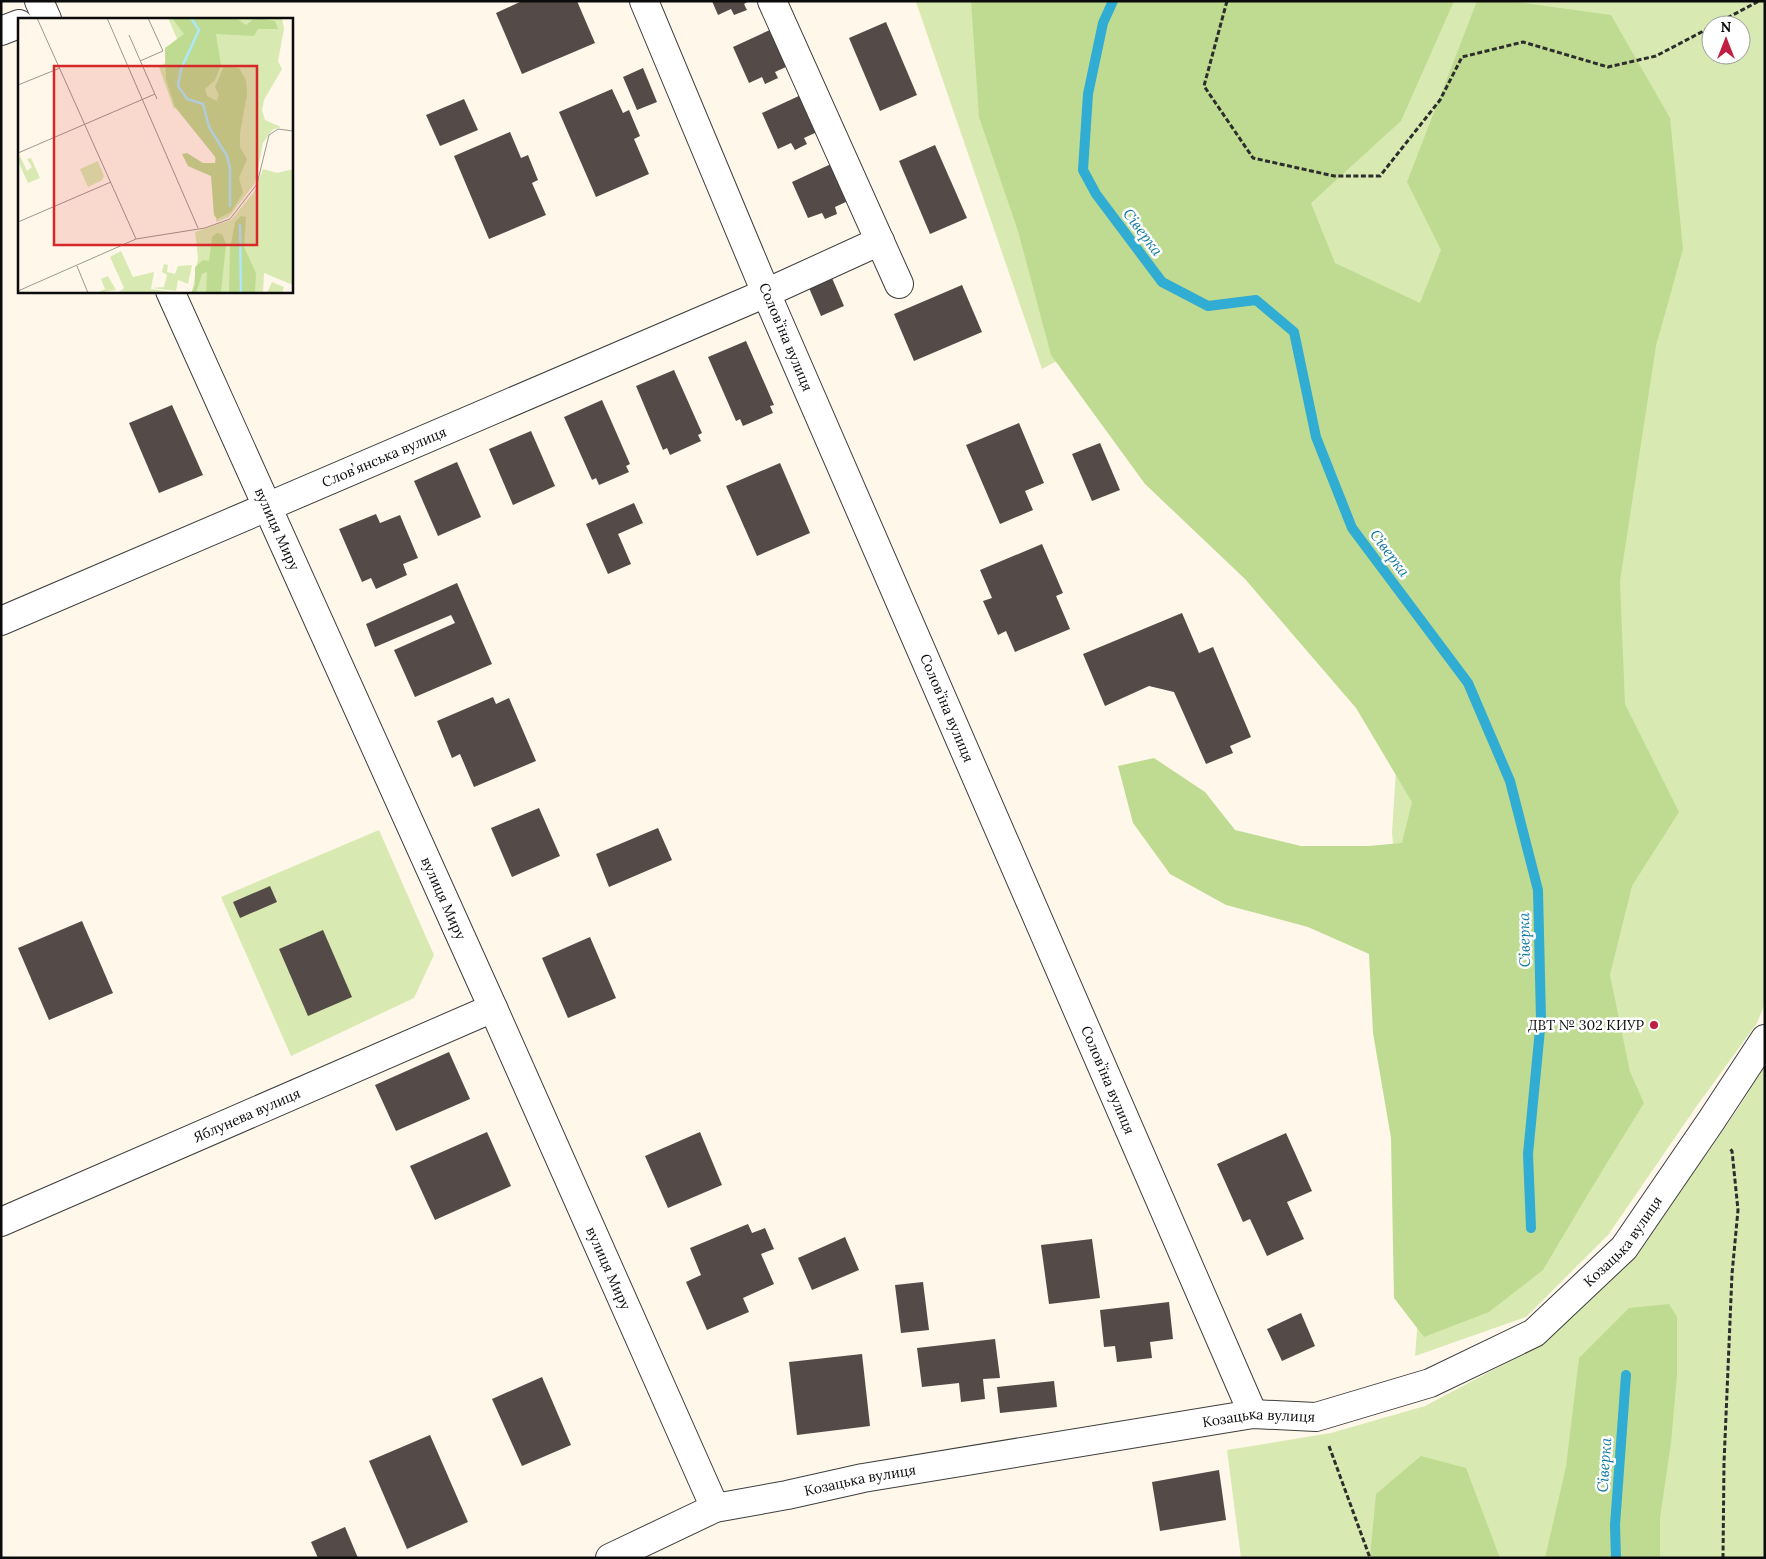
<svg xmlns="http://www.w3.org/2000/svg" width="1766" height="1559" font-family="Lora,serif">
<style>
.green{fill:#d8eab2;fill-rule:evenodd}
.forest{fill:#bfdb91}
.lines{fill:none;stroke-linecap:round;stroke-linejoin:round}
.stream{stroke:#31acd2;stroke-width:10}
.building{fill:#544a47}
.minor-casing{stroke:#3e3e3e;stroke-width:30}
.path{stroke:#2d2d2d;stroke-width:3;stroke-dasharray:5 2.5;stroke-linecap:butt}
.minor{stroke:#fff;stroke-width:28}
.poi-dot{fill:#c01f41;stroke:#fff;stroke-width:2}
.labels{text-anchor:middle;dominant-baseline:central;stroke-width:5;stroke-linejoin:round;paint-order:stroke}
.street-label{font-size:14px;fill:#0b0b0b;stroke:#fff}
.poi-label{font-size:14px;fill:#0b0b0b;stroke:#fff;text-anchor:end}
.water-label{font-size:15px;font-style:italic;fill:#1179a1;stroke:#fff}
.inset-river{fill:none;stroke:#ace8f8;stroke-width:2.5}
.inset-road{fill:none;stroke:#9d9991;stroke-width:1}
.view{fill:#d62828;fill-opacity:0.15;stroke:#d62828;stroke-width:2.5}
.inset-edge{fill:none;stroke:#0b0b0b;stroke-width:2.5}
</style>
<rect width="100%" height="100%" fill="#fff7ea"/>
<g class="green">
<path d="M918,1H1765V1003L1757,1023L1696,1107L1608,1235L1526,1317L1415,1356L1431,1150L1410,1021L1392,833L1400,706L1080,349L1042,369L916,2ZM1711,25H1741V55H1711Z"/>
<path d="M379,830L434,955L414,998L291,1056L221,897Z"/>
<path d="M1765,1064V1558H1241L1227,1450L1331,1433L1425,1406L1540,1345L1632,1256L1709,1151L1743,1101Z"/>
</g>
<g class="forest">
<path d="M971,1H1454L1401,121L1311,203L1335,263L1420,303L1441,250L1407,182L1477,1H1509L1611,15L1670,118L1683,249L1656,346L1620,581L1625,704L1679,812L1632,886L1610,975L1630,1072L1644,1103L1591,1189L1543,1270L1489,1312L1424,1337L1394,1298L1391,1138L1373,1033L1369,954L1308,927L1226,905L1170,874L1133,823L1118,766L1154,758L1205,792L1235,830L1301,846H1368L1402,843L1412,802L1356,708L1245,579L1145,484L1051,355L1018,231L979,117Z"/>
<path d="M1669,1304L1677,1317V1375L1671,1443L1660,1518V1558H1545L1566,1467L1579,1358L1629,1308Z"/>
<path d="M1421,1456L1466,1468L1500,1558H1370L1376,1494Z"/>
</g>
<g class="lines">
<g class="stream">
<path d="M1113,1L1103,23L1088,94L1083,170L1096,194L1162,282L1208,306L1256,300L1294,332L1316,437L1352,528L1468,683L1510,781L1538,890L1541,1019L1528,1154L1531,1228"/>
<path d="M1616,1558L1615,1525L1626,1375"/>
</g>
</g>
<g class="building">
<path d="M522,1H577L595,43L522,74L496,13Z"/>
<path d="M712,1H749L744,4L747,10L734,15L731,9L718,15Z"/>
<path d="M886,22L917,95L880,111L849,38Z"/>
<path d="M772,29L788,66L775,72L778,78L765,84L762,77L749,83L733,47Z"/>
<path d="M643,68L657,102L637,110L623,77Z"/>
<path d="M612,89L623,113L629,110L640,136L634,139L649,174L596,197L559,112Z"/>
<path d="M801,95L817,132L804,138L807,144L795,150L791,143L778,149L762,113Z"/>
<path d="M464,99L478,130L440,146L426,115Z"/>
<path d="M510,132L521,158L528,155L538,180L532,183L546,215L489,239L454,156Z"/>
<path d="M935,145L967,218L930,234L899,161Z"/>
<path d="M831,164L848,201L835,207L837,214L825,219L822,213L808,218L792,182Z"/>
<path d="M829,271L844,306L821,316L806,281Z"/>
<path d="M962,285L982,332L914,361L894,314Z"/>
<path d="M746,341L774,405L770,406L773,413L743,426L740,419L736,421L708,357Z"/>
<path d="M674,370L702,433L698,435L701,441L670,455L667,448L663,450L636,386Z"/>
<path d="M602,400L630,464L626,466L629,472L599,485L596,478L592,480L564,417Z"/>
<path d="M172,405L203,475L159,493L129,423Z"/>
<path d="M1019,423L1044,483L1025,491L1033,510L1000,524L966,445Z"/>
<path d="M531,431L555,486L513,505L489,449Z"/>
<path d="M1100,443L1120,490L1092,501L1072,454Z"/>
<path d="M457,462L481,517L438,536L414,481Z"/>
<path d="M780,463L810,533L757,556L726,486Z"/>
<path d="M634,503L643,523L618,534L631,564L608,574L586,524Z"/>
<path d="M376,514L380,523L400,515L418,558L403,564L407,575L376,589L371,578L362,582L339,529Z"/>
<path d="M1042,544L1063,593L1056,596L1070,629L1015,652L1006,631L998,635L983,601L992,598L980,570Z"/>
<path d="M457,583L492,664L415,697L394,650L455,623L451,615L375,647L366,624Z"/>
<path d="M1182,613L1199,653L1213,647L1251,737L1230,746L1233,753L1206,764L1174,692L1149,686L1105,706L1083,654Z"/>
<path d="M493,697L496,704L509,698L536,761L474,787L460,754L452,758L437,721Z"/>
<path d="M539,808L560,856L512,877L491,828Z"/>
<path d="M658,828L672,860L609,887L596,854Z"/>
<path d="M270,886L277,902L240,918L233,902Z"/>
<path d="M82,921L113,993L49,1020L18,948Z"/>
<path d="M323,930L352,997L308,1016L279,949Z"/>
<path d="M590,937L616,998L568,1018L542,958Z"/>
<path d="M449,1052L470,1099L396,1131L375,1085Z"/>
<path d="M487,1132L511,1186L435,1220L410,1166Z"/>
<path d="M700,1132L722,1185L668,1208L645,1156Z"/>
<path d="M1286,1133L1312,1191L1287,1202L1304,1239L1267,1256L1250,1219L1243,1222L1217,1164Z"/>
<path d="M748,1224L752,1233L765,1228L774,1249L761,1254L774,1284L743,1298L749,1312L707,1330L686,1282L701,1275L690,1248Z"/>
<path d="M845,1237L859,1270L812,1290L798,1258Z"/>
<path d="M1092,1239L1100,1298L1049,1304L1041,1245Z"/>
<path d="M923,1282L929,1330L901,1333L895,1285Z"/>
<path d="M1169,1302L1173,1339L1150,1342L1152,1358L1117,1362L1115,1346L1104,1347L1100,1310Z"/>
<path d="M1301,1313L1315,1346L1282,1361L1267,1329Z"/>
<path d="M995,1339L1000,1378L983,1379L985,1399L961,1402L959,1383L922,1387L917,1348Z"/>
<path d="M862,1354L870,1426L797,1435L789,1362Z"/>
<path d="M542,1377L571,1445L522,1466L492,1399Z"/>
<path d="M1054,1381L1057,1407L1000,1413L997,1387Z"/>
<path d="M430,1435L468,1522L407,1549L369,1461Z"/>
<path d="M1219,1470L1226,1520L1160,1531L1152,1482Z"/>
<path d="M345,1527L358,1558H318L311,1542Z"/>
</g>
<g class="lines">
<g class="minor-casing">
<g id="minor">
<path d="M39,1L47,19"/>
<path d="M644,1L766,293L1253,1414"/>
<path d="M772,1L899,284"/>
<path d="M1,31L19,24"/>
<path id="s1" d="M170,291L493,1008L715,1508"/>
<path d="M1,621L766,293L880,241"/>
<path id="s2" d="M1,1222L493,1008"/>
<path id="s3" d="M610,1558L715,1508L787,1495L863,1478L1253,1414L1316,1417L1430,1383L1534,1333L1624,1248L1711,1121L1765,1039"/>
</g>
</g>
<g class="path">
<path d="M1227,1L1204,86L1253,158L1334,176H1380L1440,100L1462,57L1523,42L1608,67L1656,56L1711,27"/>
<path d="M1714,25L1759,1"/>
<path d="M1329,1446L1370,1558"/>
<path d="M1723,1558L1724,1463L1732,1274L1738,1210L1732,1151L1730,1149"/>
</g>
<use href="#minor" class="minor"/>
</g>
<circle class="poi-dot" cx="1654" cy="1025" r="5"/>
<g class="labels">
<g class="street-label">
<text transform="translate(786 337) rotate(67)">Соловʼїна вулиця</text>
<text transform="translate(384 457) rotate(-23)">Словʼянська вулиця</text>
<text stroke="none"><textPath href="#s1" startOffset="261">вулиця Миру</textPath></text>
<text transform="translate(947 708) rotate(67)">Соловʼїна вулиця</text>
<text stroke="none"><textPath href="#s1" startOffset="666">вулиця Миру</textPath></text>
<text transform="translate(1108 1080) rotate(67)">Соловʼїна вулиця</text>
<text stroke="none"><textPath href="#s2" startOffset="268">Яблунева вулиця</textPath></text>
<text stroke="none"><textPath href="#s3" startOffset="1088">Козацька вулиця</textPath></text>
<text stroke="none"><textPath href="#s1" startOffset="1071">вулиця Миру</textPath></text>
<text stroke="none"><textPath href="#s3" startOffset="668">Козацька вулиця</textPath></text>
<text stroke="none"><textPath href="#s3" startOffset="264">Козацька вулиця</textPath></text>
</g>
<g class="poi-label">
<text x="1644" y="1025">ДВТ № 302 КИУР</text>
</g>
<g class="water-label">
<text transform="translate(1143 232) rotate(53)">Сіверка</text>
<text transform="translate(1390 553) rotate(53)">Сіверка</text>
<text transform="translate(1524 940) rotate(-91)">Сіверка</text>
<text transform="translate(1604 1465) rotate(-86)">Сіверка</text>
</g>
</g>
<g transform="translate(18 18)">
<rect width="275" height="275" fill="#fff7ea"/>
<path d="M150,0H264L266,11L260,43L264,51L246,82L244,92L247,102L263,109L254,112L245,125L237,165L211,199L198,204L197,129L160,88L156,91L141,49L147,45V30L160,23ZM2,138L9,153L14,149L9,141L13,140L22,160L10,165L0,143ZM80,143L86,158L84,162L70,169L62,151ZM245,151L259,155L275,151V267L246,255L245,275H174L180,240L177,214L213,202L236,174ZM103,233L115,259L136,254L133,271L160,275H100L106,270L92,239ZM146,246L150,247L149,254L157,256L160,248L174,247L170,266L160,262L158,273L134,270L146,269L149,257L144,254ZM90,258L98,272L79,275L87,271L83,261ZM254,264L266,269L264,275H249Z" fill="#d8eab2"/>
<path d="M154,0H218L228,7L237,0L257,3L260,11H240L236,18L198,16L203,47L197,62L187,71L189,78L199,83L201,77L197,69L206,48L221,50L228,62L229,77L222,115V129L229,141L221,160L225,175L213,194L199,201L196,197L193,158L170,148L164,136L169,135L185,145H197L198,140L157,89L148,62L147,30L166,16ZM223,198L228,199L226,229L238,255L237,275H211L212,231L217,204ZM199,215L204,216L208,226L203,275H188L189,254L184,256L178,275H173L177,267V249L185,242L191,243L194,219Z" fill="#bfdb91"/>
<path class="inset-river" d="M173,0L181,12L163,51L160,68L169,81L185,86L191,109L209,138L212,150V189M222,206L223,275"/>
<path class="inset-road" d="M19,0L118,221M89,0L180,210M111,17L139,81M122,43L145,33L130,0M0,67L42,50M0,135L137,76M0,204L93,164M59,248L70,275M0,273L118,221L187,210L212,201L239,166L251,117L260,111L275,113"/>
<path class="view" d="M36,48H239V227H36Z"/>
<rect width="275" height="275" class="inset-edge"/>
</g>
<rect width="1766" height="1559" fill="none" stroke="#0b0b0b" stroke-width="5"/>
<g transform="translate(1726 40)"><circle r="24" fill="#ffffff" stroke="#9d9d9d"/>
<path d="M0-4L9 19L0 12L-9 19Z" fill="#c01f41"/>
<text y="-8" font-size="14" font-weight="bold" text-anchor="middle" fill="#0b0b0b">N</text>
</g>
</svg>
